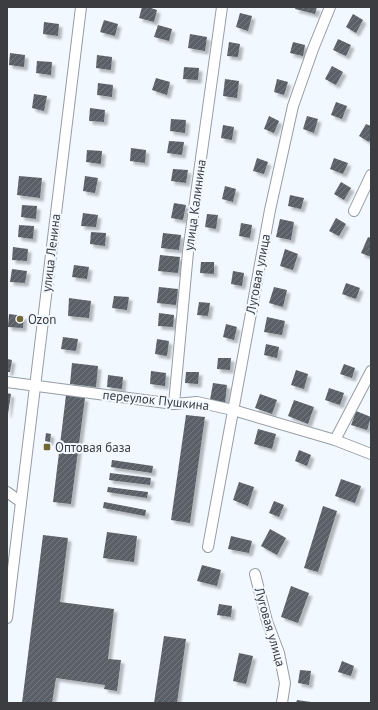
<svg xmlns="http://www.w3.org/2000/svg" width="378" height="710" font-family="'PT Sans',sans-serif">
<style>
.building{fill:url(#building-hatch);filter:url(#shadow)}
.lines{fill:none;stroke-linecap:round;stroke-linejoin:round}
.minor-casing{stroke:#979da5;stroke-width:12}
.minor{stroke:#fff;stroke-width:10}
.poi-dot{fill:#726633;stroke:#f2f8ff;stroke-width:1.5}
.labels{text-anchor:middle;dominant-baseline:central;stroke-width:4;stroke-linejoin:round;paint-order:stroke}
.street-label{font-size:13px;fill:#3b3d41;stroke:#f2f8ff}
.poi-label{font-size:13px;fill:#3b3d41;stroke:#f2f8ff;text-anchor:start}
</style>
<defs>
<pattern id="building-hatch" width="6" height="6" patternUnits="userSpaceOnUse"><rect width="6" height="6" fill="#5a6067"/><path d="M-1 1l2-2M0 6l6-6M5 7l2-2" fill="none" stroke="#74797f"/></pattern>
<filter id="shadow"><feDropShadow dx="3.5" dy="3.5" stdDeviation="1" flood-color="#0004"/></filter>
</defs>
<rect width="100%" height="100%" fill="#f2f8ff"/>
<g class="building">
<path d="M142,7H148L157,10L154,22L139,18Z"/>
<path d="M296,7H317L315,14L295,9Z"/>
<path d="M240,13L252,16L248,31L236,27Z"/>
<path d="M353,14L363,20L356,33L346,27Z"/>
<path d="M104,20L118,24L115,36L100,32Z"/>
<path d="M44,22L59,24L58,36L43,34Z"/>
<path d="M158,25L172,29L169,41L154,37Z"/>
<path d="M190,34L207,37L205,51L188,48Z"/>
<path d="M338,39L351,45L346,56L333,50Z"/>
<path d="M229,42L240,44L238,57L227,56Z"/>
<path d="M293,42L305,45L303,56L290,53Z"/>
<path d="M10,53L25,55L24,67L9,65Z"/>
<path d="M97,55L112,57L111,70L96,68Z"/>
<path d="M37,61L52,62L51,75L36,73Z"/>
<path d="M332,66L343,72L336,85L325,79Z"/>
<path d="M184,67L199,68L198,80L183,79Z"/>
<path d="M156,78L170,82L167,95L152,90Z"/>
<path d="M225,79L239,81L237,98L223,96Z"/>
<path d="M277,79L288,82L284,95L274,92Z"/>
<path d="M98,83L113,85L112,97L97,95Z"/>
<path d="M34,94L47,96L44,111L32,108Z"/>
<path d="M336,102L347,106L342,119L331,115Z"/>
<path d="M90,108L105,110L104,122L89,121Z"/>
<path d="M269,116L279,121L274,133L264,129Z"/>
<path d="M307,116L318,119L314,133L303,129Z"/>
<path d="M171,119L186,120L185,133L170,131Z"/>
<path d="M366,124L371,126V139L369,142L359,136Z"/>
<path d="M223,125L234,127L232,140L221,138Z"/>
<path d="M169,141L184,142L182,155L167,153Z"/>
<path d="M131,148L146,150L145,163L130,161Z"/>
<path d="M87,150L102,151L101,164L86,162Z"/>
<path d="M257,158L268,162L264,174L253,171Z"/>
<path d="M334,158L348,163L343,174L330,169Z"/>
<path d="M173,169L188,170L186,183L171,181Z"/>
<path d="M19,176L42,178L40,198L17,195Z"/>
<path d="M85,176L98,178L95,193L83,191Z"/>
<path d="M341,182L351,188L344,200L334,194Z"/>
<path d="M225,186L236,189L233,202L222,199Z"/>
<path d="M290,195L304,198L301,209L288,206Z"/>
<path d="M174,203L186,205L183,220L171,218Z"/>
<path d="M22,205L37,206L36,219L21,217Z"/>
<path d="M83,213L98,215L96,227L81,226Z"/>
<path d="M207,214L218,215L216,229L205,227Z"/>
<path d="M336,218L346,224L339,236L329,231Z"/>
<path d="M280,219L294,222L291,240L276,237Z"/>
<path d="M241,223L252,225L250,238L239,236Z"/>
<path d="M19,225L34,226L33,239L18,237Z"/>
<path d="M91,232L106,233L105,246L90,244Z"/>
<path d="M163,233L181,235L179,250L161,248Z"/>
<path d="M368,237L371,238V257L361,253Z"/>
<path d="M13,247L28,249L27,261L12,260Z"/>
<path d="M285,249L298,254L293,270L280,266Z"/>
<path d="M160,255L180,257L178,273L158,271Z"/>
<path d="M201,262H214V274L200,273Z"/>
<path d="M74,265L89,267L87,279L72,277Z"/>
<path d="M12,269L27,271L25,283L10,282Z"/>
<path d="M233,271L244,273L242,286L231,284Z"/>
<path d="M346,283L360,288L356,299L342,294Z"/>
<path d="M159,287L178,289L176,305L157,303Z"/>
<path d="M274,287L287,290L283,307L269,303Z"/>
<path d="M114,296L129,297L127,310L112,308Z"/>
<path d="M69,298L91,301L89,318L68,316Z"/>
<path d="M199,302L210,303L208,316L197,315Z"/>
<path d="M159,313L174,315L173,327L158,326Z"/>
<path d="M9,314L24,316L23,328L8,327Z"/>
<path d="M267,317L285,321L282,335L264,332Z"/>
<path d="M226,324L237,327L234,340L223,337Z"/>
<path d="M63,337L78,339L76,351L61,349Z"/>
<path d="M157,339L169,341L167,356L155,354Z"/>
<path d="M266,344L279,347L277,358L264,355Z"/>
<path d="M218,358H231L230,370L217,369Z"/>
<path d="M7,359L12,360L10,372H7Z"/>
<path d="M72,363L98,366L96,387L70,384Z"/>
<path d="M344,364L355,368L352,378L340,374Z"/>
<path d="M296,370L308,374L304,389L291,385Z"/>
<path d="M151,371L166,373L165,386L150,384Z"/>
<path d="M186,372H199L198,384L185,383Z"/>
<path d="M108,375L123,377L122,389L107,387Z"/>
<path d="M213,383L227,385L225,403L210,400Z"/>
<path d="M329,388L344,393L340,405L325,400Z"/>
<path d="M7,393L11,394L8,414H7Z"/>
<path d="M260,394L277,400L272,414L255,408Z"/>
<path d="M66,395L85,398L71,504L53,502Z"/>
<path d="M294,400L314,407L308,424L288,416Z"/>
<path d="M356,411L371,417L367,430L351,425Z"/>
<path d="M186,415L205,417L190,523L171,520Z"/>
<path d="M258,429L276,434L272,449L254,444Z"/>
<path d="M46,433L51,434L50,442L45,441Z"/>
<path d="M299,450L311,455L307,466L295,461Z"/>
<path d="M112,460L153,466L152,473L111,467Z"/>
<path d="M110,473L151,478L150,485L109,480Z"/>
<path d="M341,479L361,486L355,503L335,496Z"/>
<path d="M239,482L254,487L248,506L233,500Z"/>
<path d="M108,487L148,492L147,498L107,492Z"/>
<path d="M274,501L284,505L279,517L269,513Z"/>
<path d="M104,502L146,510L145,516L103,508Z"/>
<path d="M323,506L337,511L318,572L304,568Z"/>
<path d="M270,529L286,538L277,555L261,546Z"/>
<path d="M107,532L137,536L134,562L103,558Z"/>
<path d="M43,535L68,538L60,602L114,609L108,659L121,660L117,691L104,689L105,685L56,678L52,703H22Z"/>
<path d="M231,536L252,541L249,553L228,549Z"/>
<path d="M202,565L221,570L217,586L197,581Z"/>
<path d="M291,586L309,593L298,623L281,617Z"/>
<path d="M219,604L232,606L231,617L217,615Z"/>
<path d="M164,636L186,639L177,703H154Z"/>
<path d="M239,653L253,656L246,684L233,681Z"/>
<path d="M342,661L354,666L351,676L338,672Z"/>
<path d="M300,670L311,671L309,685L298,683Z"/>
<path d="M297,700L311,702V703H296Z"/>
</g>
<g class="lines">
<g class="minor-casing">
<g id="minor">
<path d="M354,211L371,175"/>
<path d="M7,382L174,404L197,402L233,410L335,440L371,454"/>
<path d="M174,404L188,252L222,7"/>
<path d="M335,440L371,371"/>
<path d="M7,492L21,502"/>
<path d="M208,547L270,210L293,106L313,49L330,7"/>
<path d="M255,574L267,621L279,653L285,683L282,703"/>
<path d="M7,618L81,7"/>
</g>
</g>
<use href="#minor" class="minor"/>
</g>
<g class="poi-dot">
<circle cx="20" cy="319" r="4"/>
<rect x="43" y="443" width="8" height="8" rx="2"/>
</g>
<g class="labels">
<g class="street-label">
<text transform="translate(195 205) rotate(-82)">улица Калинина</text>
<text transform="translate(51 253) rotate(-83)">улица Ленина</text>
<text transform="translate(258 274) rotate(-79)">Луговая улица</text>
<text transform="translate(156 400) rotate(6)">переулок Пушкина</text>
<text transform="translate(270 627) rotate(74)">Луговая улица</text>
</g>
<g class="poi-label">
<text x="28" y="319">Ozon</text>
<text x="55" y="447">Оптовая база</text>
</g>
</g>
<rect width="378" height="710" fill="none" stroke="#3b3d41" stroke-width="16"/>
</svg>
